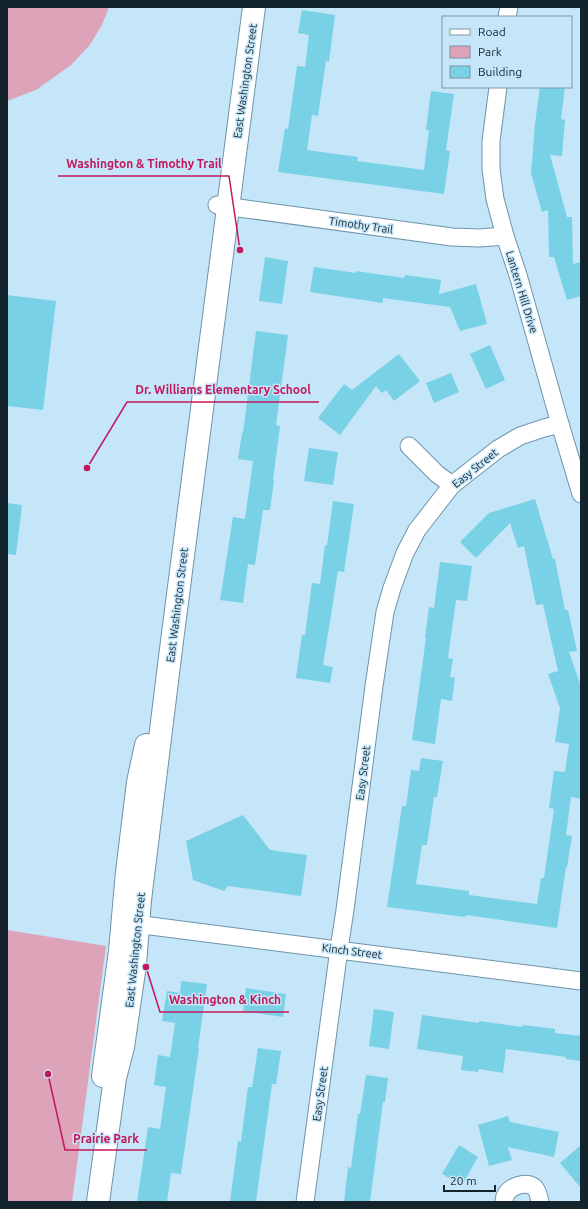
<svg xmlns="http://www.w3.org/2000/svg" width="588" height="1209" font-family="Ubuntu,sans-serif">
<style>
.green{fill:#dda3b9}
.building{fill:#79d1e6}
.lines{fill:none;stroke-linecap:round;stroke-linejoin:round}
.street-casing{stroke:#6e94ab;stroke-width:19}
.secondary-casing{stroke:#6e94ab;stroke-width:24}
.street{stroke:#fff;stroke-width:17}
.secondary{stroke:#fff;stroke-width:22}
.labels{text-anchor:middle;dominant-baseline:central;stroke-width:3;stroke-linejoin:round;paint-order:stroke}
.street-label{font-size:11px;fill:#14242d;stroke:#c5e5f9}
.leader{fill:none;stroke:#c2185b;stroke-width:1.5}
.callout-dot{fill:#c2185b;stroke:#c5e5f9;stroke-width:1.5}
.callout-label{font-size:12px;text-anchor:middle;font-weight:bold;fill:#c2185b;stroke:#c5e5f9;stroke-width:3;stroke-linejoin:round;paint-order:stroke}
</style>
<rect width="100%" height="100%" fill="#c5e5f9"/>
<g class="green">
<path d="M7,7H109L102,25L89,46L71,65L36,90L7,101Z"/>
<path d="M7,930L106,946L72,1202H7Z"/>
</g>
<g class="building">
<path d="M302,10L335,15L329,62L326,61L318,116L312,115L307,150L358,157L357,161L424,170L429,130H426L431,91L454,94L446,150L450,151L444,194L278,172L285,128L288,129L297,66L305,67L309,35L298,33Z"/>
<path d="M540,87H565L561,119L565,120L562,156L550,155L567,217H572L573,264L581,262V296L567,300L554,257H549L548,210L542,212L531,173L535,124Z"/>
<path d="M265,257L288,261L282,304L259,301Z"/>
<path d="M314,267L356,273V271L404,278L405,275L441,280L439,294L476,284L487,324L460,331L450,307L383,298V303L310,292Z"/>
<path d="M7,295L56,301L43,410L7,406Z"/>
<path d="M256,331L288,335L276,425L280,426L273,480H274L270,510H263L255,565L248,564L243,603L220,600L233,517L245,519L253,461L238,459L242,433H243Z"/>
<path d="M490,345L505,380L486,389L470,354Z"/>
<path d="M399,354L420,381L394,401L386,390L382,393L376,386L340,435L318,418L344,384L352,390Z"/>
<path d="M451,373L459,392L434,403L426,383Z"/>
<path d="M309,448L338,452L333,485L304,481Z"/>
<path d="M535,499L553,559H555L565,610H568L577,651L569,652L581,687V799L571,797L566,835L572,836L567,867H566L557,928L466,915L465,917L387,907L402,806H406L411,770L419,771L421,758L443,761L437,797H434L427,845H422L416,884L469,891V895L537,904L541,878H544L554,809L549,808L554,771L565,772L569,744L555,742L560,708L548,674L558,671L543,604L536,605L524,546L518,548L510,523L476,558L460,542L489,513Z"/>
<path d="M333,501L354,504L344,572L338,571L323,665L333,667L330,683L296,678L302,635H305L312,583L320,584L325,545H327Z"/>
<path d="M7,503L22,505L16,555L7,554Z"/>
<path d="M440,562L472,566L467,601L456,600L448,658L453,659L450,677L455,678L452,701L441,699L435,744L412,740L426,638H425L429,607L434,608Z"/>
<path d="M243,815L270,850L307,855L301,896L228,886L224,891L193,880L186,841Z"/>
<path d="M181,981L207,984L198,1048H199L181,1174L171,1173L167,1202H137L148,1127L160,1129L166,1087L154,1085L158,1055L170,1057L175,1023L162,1021L167,991L180,993Z"/>
<path d="M246,988L286,994L283,1017L243,1011Z"/>
<path d="M374,1009L394,1012L389,1049L369,1046Z"/>
<path d="M422,1015L479,1023V1021L522,1027L523,1025L555,1029V1033L581,1036V1061L566,1059V1057L506,1049L503,1073L479,1069L478,1072L461,1070L463,1056L417,1049Z"/>
<path d="M258,1048L281,1051L276,1084H272L256,1202H230L238,1141L241,1142L248,1087H252Z"/>
<path d="M366,1075L388,1078L385,1102H383L370,1202H344L348,1167L351,1168L358,1114H360Z"/>
<path d="M508,1116L510,1122L559,1132L554,1157L508,1147L512,1160L489,1166L478,1125Z"/>
<path d="M459,1145L478,1157L462,1185L442,1174Z"/>
<path d="M581,1145V1188L560,1163Z"/>
</g>
<g class="lines">
<g class="street-casing">
<g id="street">
<path d="M507,17L509,7"/>
<path d="M498,87L491,141V169L495,199L505,236L518,275L560,424L581,494"/>
<path d="M217,205L452,237L479,238L505,236"/>
<path d="M409,446L437,474L452,485"/>
<path d="M127,923L581,981"/>
<path d="M305,1202L339,949L345,910L374,686L385,612L392,588L405,553L417,530L452,485L498,449L520,436L544,428L560,424"/>
<path d="M504,1202C504,1201 505,1196 505,1196C510,1186 525,1181 534,1187C538,1190 539,1198 540,1202"/>
</g>
</g>
<g class="secondary-casing">
<g id="secondary">
<path d="M103,1076L120,951L127,872L138,782L146,745"/>
<path d="M98,1202L115,1078L123,1047L135,965L140,900L172,641L254,7"/>
</g>
</g>
<use href="#street" class="street"/>
<use href="#secondary" class="secondary"/>
</g>
<g class="labels">
<g class="street-label">
<text transform="translate(245 81) rotate(-82)">East Washington Street</text>
<text transform="translate(361 225) rotate(8)">Timothy Trail</text>
<text transform="translate(522 292) rotate(73)">Lantern Hill Drive</text>
<text transform="translate(475 468) rotate(-39)">Easy Street</text>
<text transform="translate(177 605) rotate(-83)">East Washington Street</text>
<text transform="translate(363 773) rotate(-83)">Easy Street</text>
<text transform="translate(135 950) rotate(-84)">East Washington Street</text>
<text transform="translate(352 951) rotate(7)">Kinch Street</text>
<text transform="translate(320 1094) rotate(-82)">Easy Street</text>
</g>
</g>
<path class="leader" d="M240 250L229 176H58M87 468L127 402H319M146 967L160 1012H289M48 1074L65 1150H147"/>
<g class="callout-dot">
<circle cx="240" cy="250" r="4"/>
<circle cx="87" cy="468" r="4"/>
<circle cx="146" cy="967" r="4"/>
<circle cx="48" cy="1074" r="4"/>
</g>
<g class="callout-label">
<text x="144" y="168">Washington &amp; Timothy Trail</text>
<text x="223" y="394">Dr. Williams Elementary School</text>
<text x="225" y="1004">Washington &amp; Kinch</text>
<text x="106" y="1143">Prairie Park</text>
</g>
<rect width="588" height="1209" fill="none" stroke="#14242d" stroke-width="16"/>
<rect x="442" y="16" width="130" height="72" fill="#c5e5f9" stroke="#7e98a7"/>
<rect x="450" y="29" width="20" height="6" fill="#ffffff" stroke="#7e98a7"/>
<text x="478" y="36" font-size="12" fill="#14242d">Road</text>
<rect x="450" y="46" width="20" height="12" fill="#dda3b9" stroke="#7e98a7"/>
<text x="478" y="56" font-size="12" fill="#14242d">Park</text>
<rect x="450" y="66" width="20" height="12" fill="#79d1e6" stroke="#7e98a7"/>
<text x="478" y="76" font-size="12" fill="#14242d">Building</text>
<path d="M444 1185v6h51v-6" fill="none" stroke="#14242d" stroke-width="2"/>
<text x="450" y="1185" font-size="12" fill="#14242d" stroke="#c5e5f9" stroke-width="3" paint-order="stroke">20 m</text>
</svg>
